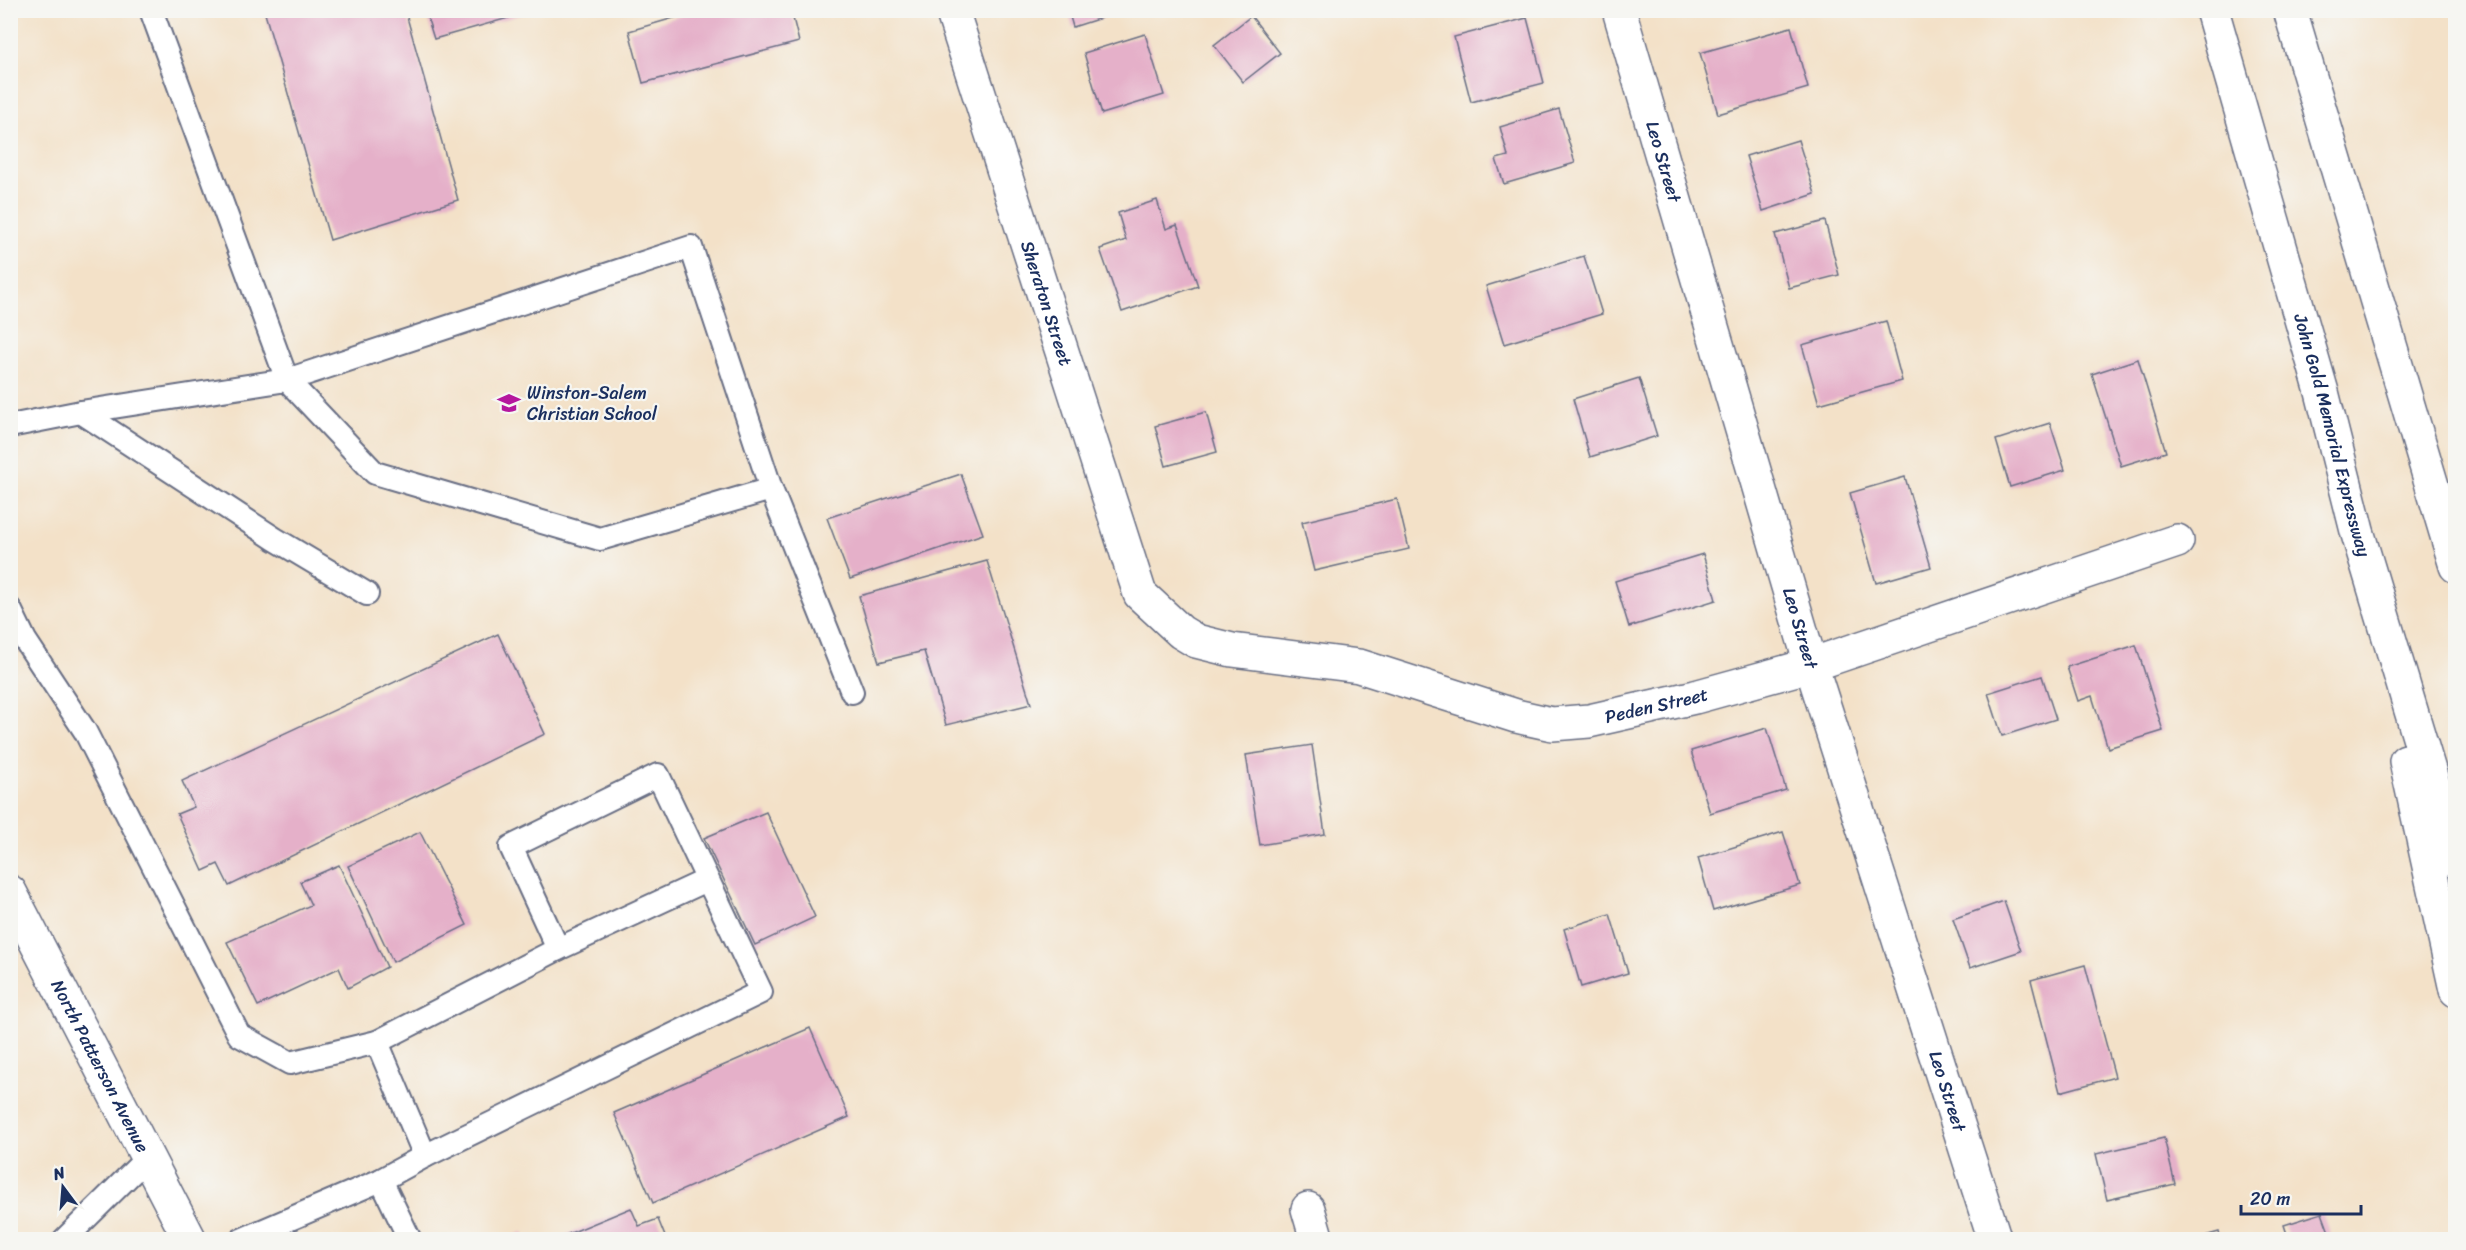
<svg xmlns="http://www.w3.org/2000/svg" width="2466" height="1250" font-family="Sriracha,sans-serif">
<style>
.building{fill:#e5b0c9}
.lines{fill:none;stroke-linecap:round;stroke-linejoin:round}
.lane-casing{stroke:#676d83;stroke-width:26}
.street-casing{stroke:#676d83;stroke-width:36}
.secondary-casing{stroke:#676d83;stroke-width:36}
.highway-casing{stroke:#676d83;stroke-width:36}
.lane{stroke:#fff;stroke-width:22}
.street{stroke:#fff;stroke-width:33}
.secondary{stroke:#fff;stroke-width:33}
.highway{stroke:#fff;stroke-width:33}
.labels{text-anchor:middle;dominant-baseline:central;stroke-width:4.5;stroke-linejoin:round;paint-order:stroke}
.street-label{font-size:18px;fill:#1b2f5e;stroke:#f6f6f2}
.poi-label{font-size:18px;fill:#1b2f5e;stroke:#f6f6f2;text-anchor:start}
</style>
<rect width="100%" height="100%" fill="#f6f6f2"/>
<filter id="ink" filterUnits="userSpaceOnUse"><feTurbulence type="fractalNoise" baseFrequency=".0167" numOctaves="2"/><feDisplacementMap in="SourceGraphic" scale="12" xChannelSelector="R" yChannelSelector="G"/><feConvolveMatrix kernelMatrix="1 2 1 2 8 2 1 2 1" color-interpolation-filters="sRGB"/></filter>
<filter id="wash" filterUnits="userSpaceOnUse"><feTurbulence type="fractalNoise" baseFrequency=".008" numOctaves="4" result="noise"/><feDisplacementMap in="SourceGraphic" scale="24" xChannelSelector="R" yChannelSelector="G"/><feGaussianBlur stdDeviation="1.35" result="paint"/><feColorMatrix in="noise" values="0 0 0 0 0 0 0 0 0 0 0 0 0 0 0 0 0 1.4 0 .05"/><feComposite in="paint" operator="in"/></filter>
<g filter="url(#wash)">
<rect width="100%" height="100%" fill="#f3e1c8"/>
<g id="blocks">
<g class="building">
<path d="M264,10H405L458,200L330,240Z"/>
<path d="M425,10H533V11L434,39Z"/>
<path d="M701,10H791L799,42L643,83L629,31Z"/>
<path d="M1068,10H1123V11L1073,27Z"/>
<path d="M1251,16L1280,53L1243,82L1214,45Z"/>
<path d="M1527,18L1544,83L1471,102L1454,37Z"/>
<path d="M1791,27L1808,88L1718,114L1700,53Z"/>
<path d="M1145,34L1164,95L1102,114L1084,53Z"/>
<path d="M1559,109L1575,163L1504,184L1496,159L1508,156L1500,127Z"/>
<path d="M1798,140L1815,194L1763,211L1746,156Z"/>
<path d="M1157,200L1166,229L1177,225L1198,286L1122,312L1100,249L1126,240L1118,213Z"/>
<path d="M1825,221L1839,275L1789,288L1775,234Z"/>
<path d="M1584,256L1602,314L1504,344L1486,286Z"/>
<path d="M1886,321L1902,381L1819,404L1802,345Z"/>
<path d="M2138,359L2166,452L2121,466L2092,374Z"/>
<path d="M1639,378L1657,436L1590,457L1573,399Z"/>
<path d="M1206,412L1217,452L1166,466L1155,426Z"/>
<path d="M2050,423L2065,470L2010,487L1996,440Z"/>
<path d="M961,474L983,534L850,579L827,518Z"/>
<path d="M1905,477L1931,567L1876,583L1850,493Z"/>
<path d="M1397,499L1409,549L1314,571L1302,522Z"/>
<path d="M1703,554L1716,600L1629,627L1615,581Z"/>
<path d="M987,561L1031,704L946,725L924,651L879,662L859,596Z"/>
<path d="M498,634L545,734L229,886L218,864L203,871L177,814L194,807L182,781Z"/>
<path d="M2136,645L2163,731L2108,748L2092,696L2078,701L2067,667Z"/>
<path d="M2042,676L2056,719L2002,736L1988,693Z"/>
<path d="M1767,728L1786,790L1710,813L1691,751Z"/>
<path d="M1312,745L1325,834L1260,845L1246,755Z"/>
<path d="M766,812L815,917L755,945L704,838Z"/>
<path d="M420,832L467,925L393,962L348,866Z"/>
<path d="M1783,832L1800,885L1713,911L1698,858Z"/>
<path d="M339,865L387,967L348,988L339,968L258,1006L227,942L311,905L300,882Z"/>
<path d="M2004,901L2021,951L1970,968L1953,919Z"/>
<path d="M1610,914L1628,973L1581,987L1564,929Z"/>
<path d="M2085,965L2115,1077L2060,1092L2031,980Z"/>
<path d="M810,1028L849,1117L653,1203L614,1113Z"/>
<path d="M2164,1138L2175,1184L2107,1200L2096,1154Z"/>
<path d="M631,1208L639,1226L658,1219L666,1239H556Z"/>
<path d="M2322,1213L2332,1240H2289L2284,1225Z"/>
<path d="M523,1232L526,1240H505V1239Z"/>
<path d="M2219,1232L2221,1240H2194V1239Z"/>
</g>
</g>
</g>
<g filter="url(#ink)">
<use href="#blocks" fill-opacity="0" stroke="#676d83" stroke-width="1.5"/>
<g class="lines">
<g class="lane-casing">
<g id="lane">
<path d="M691,247L771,489L600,539L375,473L287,380Z"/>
<path d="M81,412L275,539L367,594"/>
<path d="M10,426L81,412L287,380L151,10"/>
<path d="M771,489L852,692"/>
<path d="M10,609L25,640L85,731L239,1035L290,1063L377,1042L558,949L707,880"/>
<path d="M377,1042L425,1156L761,992L658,775L511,847L558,949"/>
<path d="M381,1180L410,1240"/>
<path d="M64,1240L147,1158"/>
<path d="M241,1240L381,1180L425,1156"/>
</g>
</g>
<g class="street-casing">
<g id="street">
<path id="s1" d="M952,10L1140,594L1181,632L1196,641L1232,650L1359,666L1516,716L1552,724L1589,721L1695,697L1811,665L2177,541"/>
<path id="s2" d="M1619,10L1811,665L1995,1240"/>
<path d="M1308,1209L1317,1240"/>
</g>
</g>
<g class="secondary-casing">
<g id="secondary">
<path id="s3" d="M10,892L190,1240"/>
</g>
</g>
<g class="highway-casing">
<g id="highway">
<path id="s4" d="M2212,10L2322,392L2357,531L2456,860"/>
<path d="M2290,10L2456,566"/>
<path d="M2406,761L2456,990"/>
</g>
</g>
<use href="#lane" class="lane"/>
<use href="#street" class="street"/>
<use href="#secondary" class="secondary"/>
<use href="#highway" class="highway"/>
</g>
</g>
<defs>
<g id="school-bare" transform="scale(1.8)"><path d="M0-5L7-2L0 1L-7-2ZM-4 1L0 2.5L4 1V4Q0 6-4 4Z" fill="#b5179e" stroke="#f6f6f2" stroke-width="2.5" paint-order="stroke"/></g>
</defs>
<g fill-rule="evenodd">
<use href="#school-bare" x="509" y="403"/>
</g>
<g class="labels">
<g class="street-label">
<text stroke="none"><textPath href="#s2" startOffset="158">Leo Street</textPath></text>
<text stroke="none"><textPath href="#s1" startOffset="308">Sheraton Street</textPath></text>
<text stroke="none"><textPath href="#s4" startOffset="442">John Gold Memorial Expressway</textPath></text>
<text stroke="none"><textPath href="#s2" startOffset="644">Leo Street</textPath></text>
<text stroke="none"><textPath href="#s1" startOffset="1160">Peden Street</textPath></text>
<text stroke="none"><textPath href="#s3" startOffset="196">North Patterson Avenue</textPath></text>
<text stroke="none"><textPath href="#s2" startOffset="1130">Leo Street</textPath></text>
</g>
<g class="poi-label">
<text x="527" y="393">Winston-Salem<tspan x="527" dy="21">Christian School</tspan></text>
</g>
</g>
<rect width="2466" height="1250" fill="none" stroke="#f6f6f2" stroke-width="36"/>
<g transform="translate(63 1187) rotate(344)" stroke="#f6f6f2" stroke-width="4.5" paint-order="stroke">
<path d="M0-4.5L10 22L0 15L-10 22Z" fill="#1b2f5e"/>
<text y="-9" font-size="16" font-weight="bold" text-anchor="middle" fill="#1b2f5e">N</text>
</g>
<path d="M2241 1205v9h120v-9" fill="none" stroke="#1b2f5e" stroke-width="3"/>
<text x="2250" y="1205" font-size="18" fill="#1b2f5e" stroke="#f6f6f2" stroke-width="4.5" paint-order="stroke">20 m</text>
</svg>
